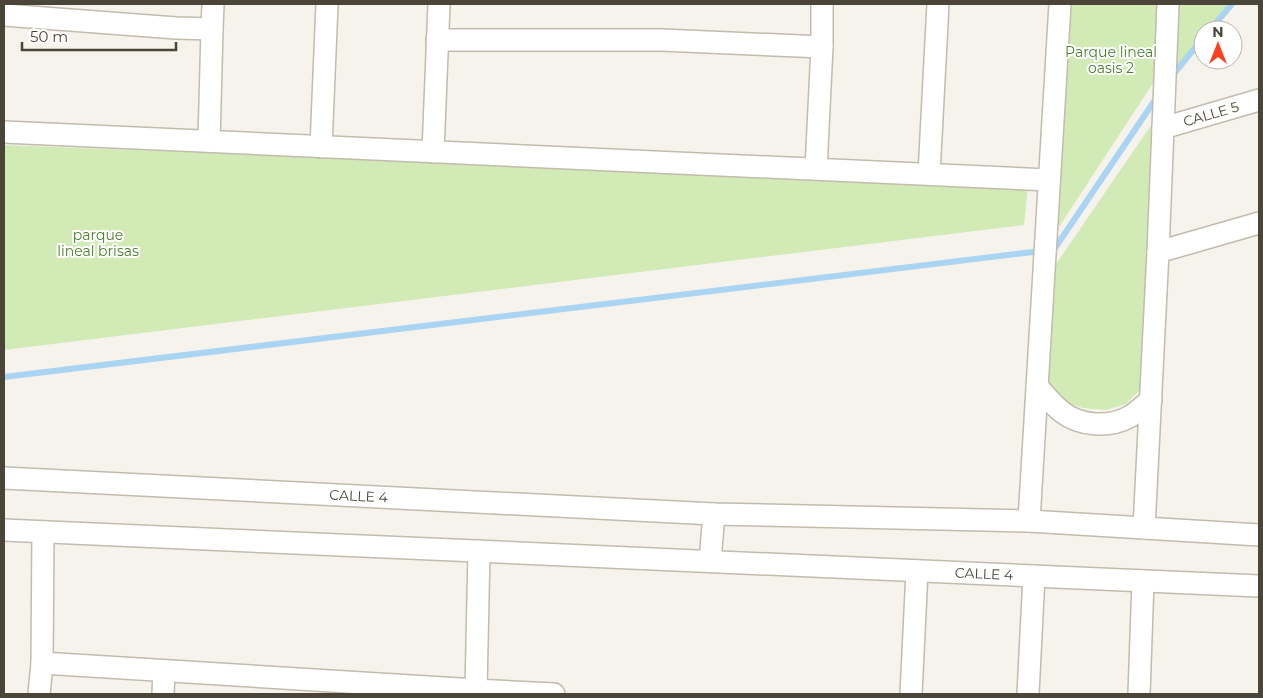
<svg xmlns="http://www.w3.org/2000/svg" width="1263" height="698" font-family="Montserrat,sans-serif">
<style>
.green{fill:#d2eab5}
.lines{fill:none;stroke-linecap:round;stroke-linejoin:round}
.stream{stroke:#a9d4f2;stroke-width:6}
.minor-casing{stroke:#c2bbae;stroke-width:24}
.minor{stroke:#fff;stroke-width:21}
.labels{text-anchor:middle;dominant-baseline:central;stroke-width:4;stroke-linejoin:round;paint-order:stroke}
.park-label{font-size:14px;fill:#4a7f2a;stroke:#fff}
.street-label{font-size:14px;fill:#4b4439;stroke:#fff}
</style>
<rect width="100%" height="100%" fill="#f6f3ec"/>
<g class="green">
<path d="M1070,4H1158L1155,80L1055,233Z"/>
<path d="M1175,4H1232L1210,30H1203V38L1173,75Z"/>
<path d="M1154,121L1141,389L1126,404L1106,410L1083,408L1068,403L1046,382L1056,264Z"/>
<path d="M4,145L1028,185L1024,225L4,350Z"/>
</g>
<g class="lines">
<g class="stream">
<path d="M1210,30L1232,4"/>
<path d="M1172,76L1203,38"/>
<path d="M1053,251L1157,97"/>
<path d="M4,377L1033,252"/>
</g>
<g class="minor-casing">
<g id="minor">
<path d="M4,15L176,28L212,29L213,4"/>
<path d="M437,40H662L822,47"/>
<path id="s1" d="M1163,128L1259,100"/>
<path d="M4,132L1049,180"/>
<path d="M209,141L212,29"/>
<path d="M321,147L327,4"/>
<path d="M433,152L439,4"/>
<path d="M816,169L822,47V4"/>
<path d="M929,174L938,4"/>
<path d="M1158,252L1259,223"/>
<path d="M1037,386C1045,395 1053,405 1062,412C1080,426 1109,428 1129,417C1137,413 1144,405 1151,400"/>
<path id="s2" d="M4,478L714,514L1029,521L1259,535"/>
<path d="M1029,521L1060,4"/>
<path d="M1144,528L1158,252L1168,4"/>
<path id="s3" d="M4,530L1259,586"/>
<path d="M43,532L42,663L476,690L475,694"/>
<path d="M479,551L476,690L554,694"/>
<path d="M710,561L714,514"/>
<path d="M39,694L42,663"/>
<path d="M163,694L164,671"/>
<path d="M911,694L917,571"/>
<path d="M1028,694L1034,576"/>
<path d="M1139,694L1143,581"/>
</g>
</g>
<use href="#minor" class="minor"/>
</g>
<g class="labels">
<g class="park-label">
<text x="1111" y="52">Parque lineal<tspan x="1111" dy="16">oasis 2</tspan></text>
<text x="98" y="235">parque<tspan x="98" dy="16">lineal brisas</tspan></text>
</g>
<g class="street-label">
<text stroke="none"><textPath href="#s1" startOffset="50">CALLE 5</textPath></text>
<text stroke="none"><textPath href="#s2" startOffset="355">CALLE 4</textPath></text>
<text stroke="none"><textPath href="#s3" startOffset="981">CALLE 4</textPath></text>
</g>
</g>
<rect width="1263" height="698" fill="none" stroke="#4b4439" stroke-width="10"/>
<g transform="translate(1218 45)"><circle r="24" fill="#ffffff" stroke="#b7b4b0"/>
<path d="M0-4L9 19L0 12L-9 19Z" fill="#fc3f1d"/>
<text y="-8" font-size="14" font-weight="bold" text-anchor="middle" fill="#4b4439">N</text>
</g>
<path d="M22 42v8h154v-8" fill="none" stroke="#4b4439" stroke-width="2.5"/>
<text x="30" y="42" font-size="15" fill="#4b4439" stroke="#ffffff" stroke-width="4" paint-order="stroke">50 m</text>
</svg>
